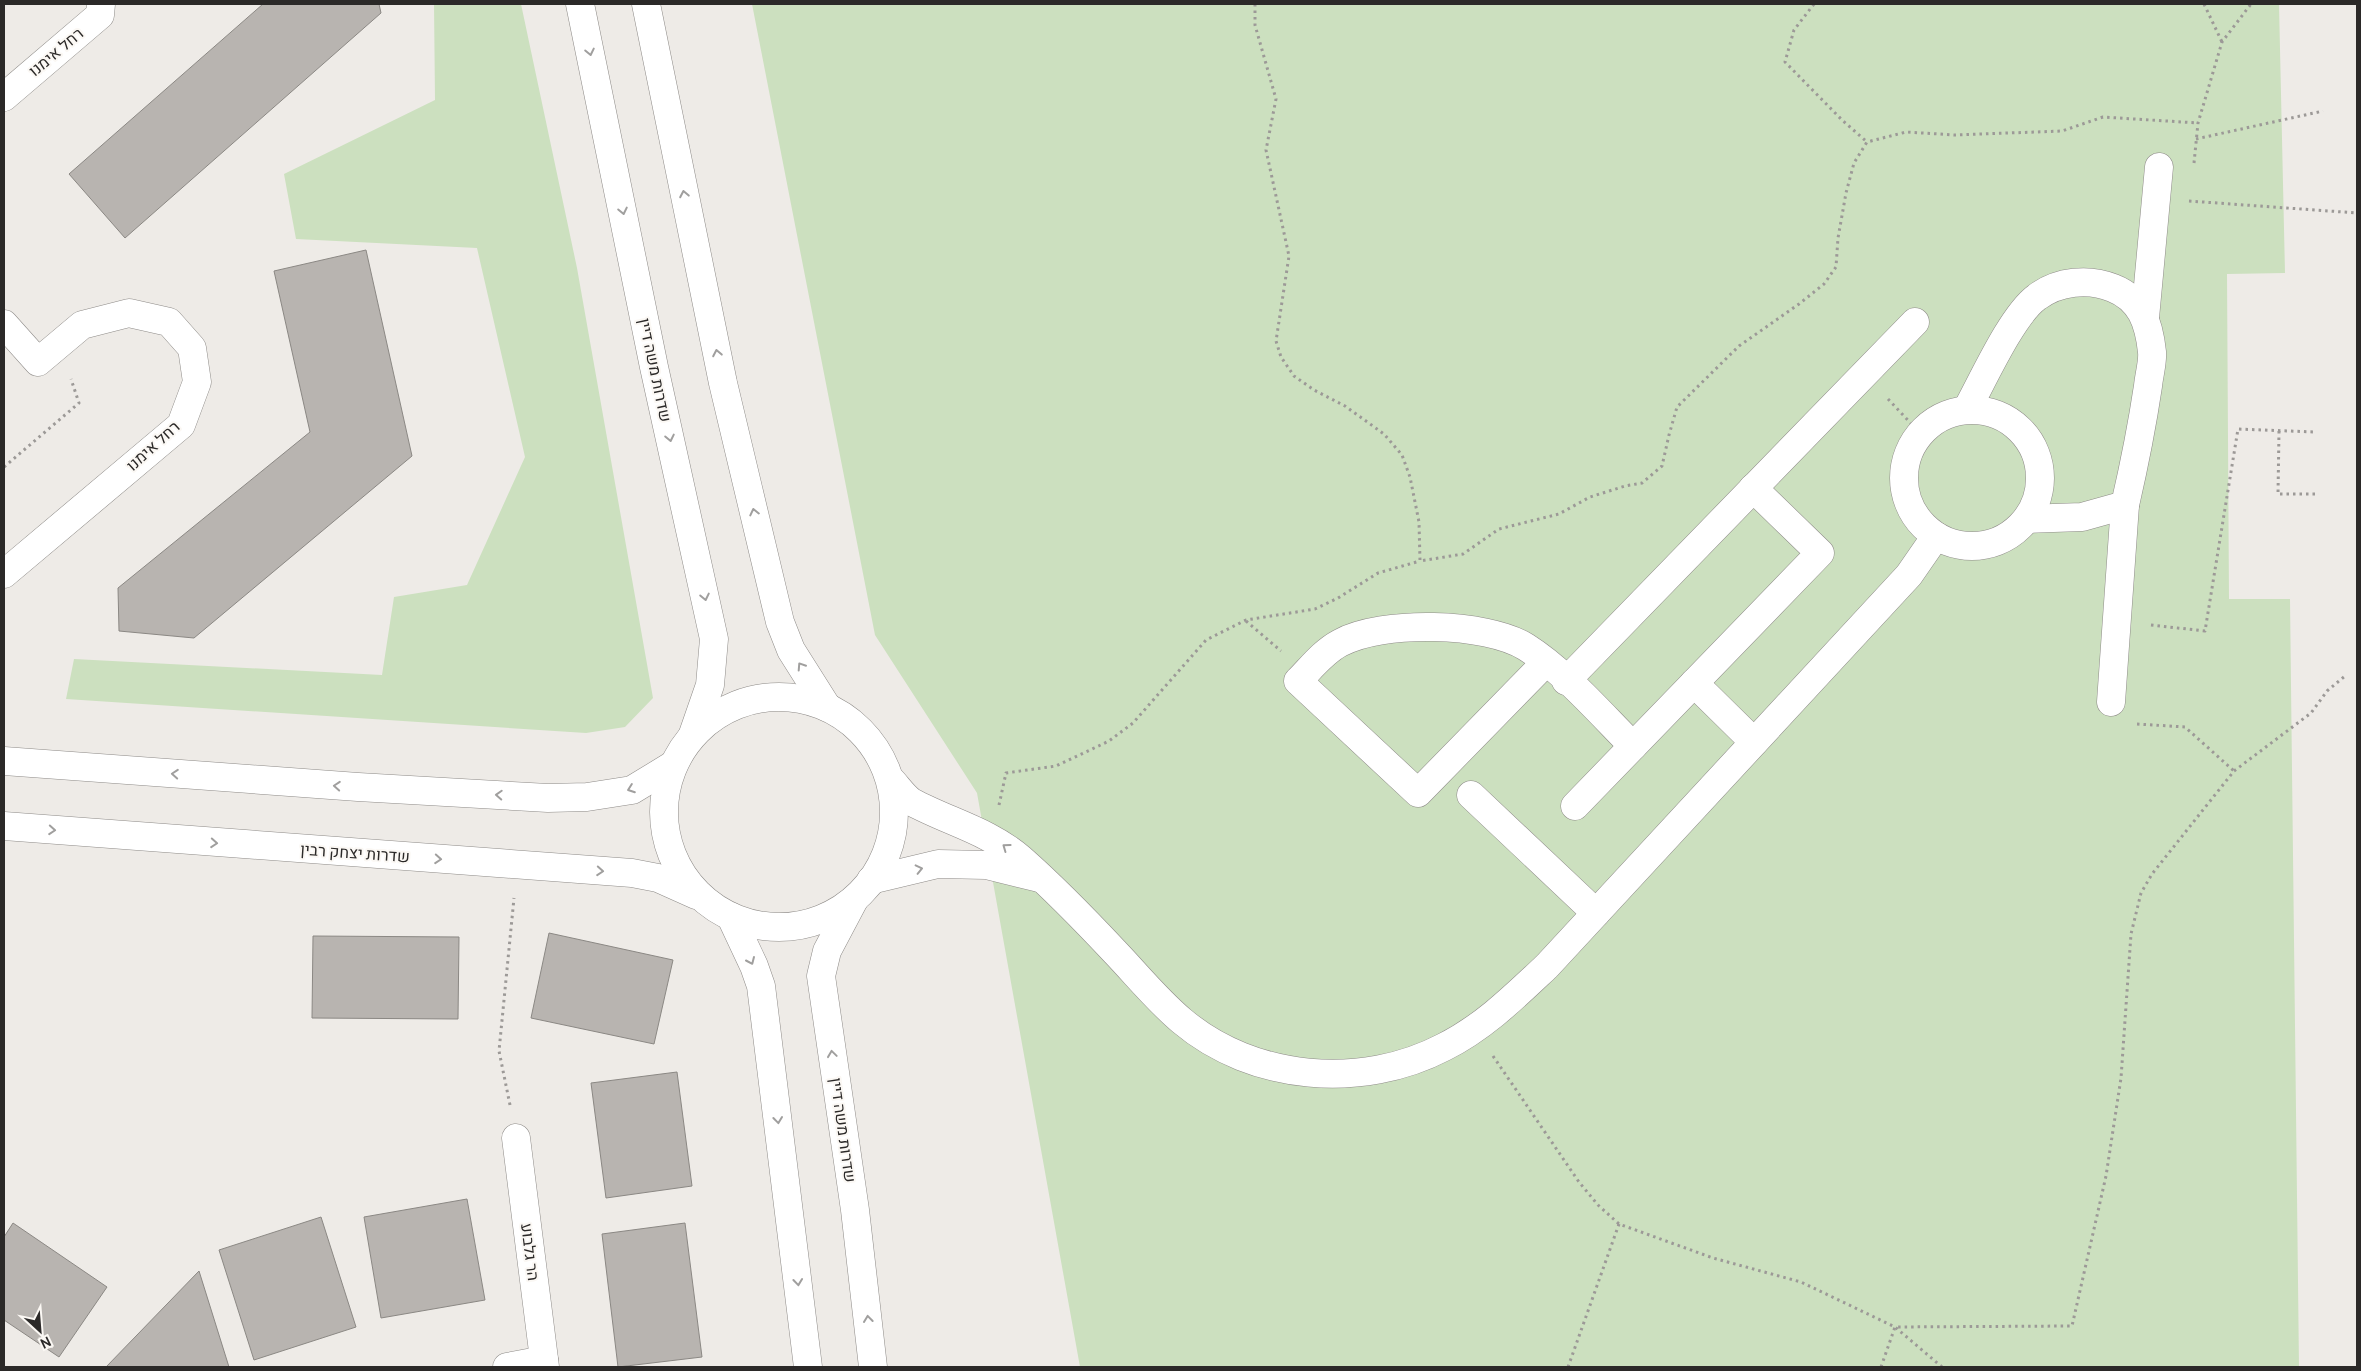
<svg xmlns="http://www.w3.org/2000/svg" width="2361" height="1371" font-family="Cabin,Heebo,sans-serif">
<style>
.green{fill:#cce0bf}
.building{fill:#b8b4b0;stroke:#8b8884}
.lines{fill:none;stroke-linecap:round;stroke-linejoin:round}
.minor-casing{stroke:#8e8b88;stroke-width:29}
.major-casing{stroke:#8e8b88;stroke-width:29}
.path{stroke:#9c9997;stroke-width:3;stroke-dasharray:2.5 4;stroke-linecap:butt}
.minor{stroke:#fff;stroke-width:28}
.major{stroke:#fff;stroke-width:28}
.oneway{stroke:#a09f9e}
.labels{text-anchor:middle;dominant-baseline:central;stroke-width:4;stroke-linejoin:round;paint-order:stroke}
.street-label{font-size:16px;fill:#2b2928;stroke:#fbf8f4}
</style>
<rect width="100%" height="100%" fill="#eeebe7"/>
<g class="green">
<path d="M434,4H521L577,268L653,698L625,727L586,733L66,699L74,659L382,675L394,597L467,585L525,457L477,248L296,239L284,174L435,100Z"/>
<path d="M752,4H2279L2285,273L2227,274L2229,599H2290L2299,1367H1080L977,793L875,635Z"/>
</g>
<g class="building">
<path d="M263,4H379L381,13L125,238L69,174Z"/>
<path d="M366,250L412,456L194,638L119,631L118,588L310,432L274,271Z"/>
<path d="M549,933L673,960L654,1044L531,1018Z"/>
<path d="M313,936L459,937L458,1019L312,1018Z"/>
<path d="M677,1072L692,1186L606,1198L591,1083Z"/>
<path d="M467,1199L485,1300L381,1318L364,1217Z"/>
<path d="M321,1217L356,1327L254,1360L219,1250Z"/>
<path d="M13,1223L107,1287L59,1357L4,1320V1237Z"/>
<path d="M685,1223L702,1357L618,1367L602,1234Z"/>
<path d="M199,1271L229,1367H106Z"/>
</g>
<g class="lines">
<g class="minor-casing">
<g id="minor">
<path d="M4,97L100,15L101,4"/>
<path d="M2145,318L2159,167"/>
<path d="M4,324L38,362L82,325L129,313L169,322L192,348L197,382L181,425L4,574"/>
<path d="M1967,409C1983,380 2012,315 2037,297C2058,281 2089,278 2113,288C2141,299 2149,323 2152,352C2153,362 2149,375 2148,386C2142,426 2134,466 2125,505L2082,517L2027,519"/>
<circle cx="1972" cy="478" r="68"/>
<path d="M1546,662L1418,793L1298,681C1311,668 1323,652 1340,643C1382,620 1486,622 1526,647C1564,671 1601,714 1633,746"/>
<path d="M1566,681L1915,322"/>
<path d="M1694,683L1754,742"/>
<path d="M2111,702L2125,505"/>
<path d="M890,779C897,786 904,797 912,802C949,822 989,831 1021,859C1054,888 1085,920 1115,952C1137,975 1157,1000 1182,1021C1253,1081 1362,1090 1444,1047C1484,1027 1515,996 1547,966L1909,575L1936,536"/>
<path d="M1471,795L1596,913"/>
<path d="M1575,806L1820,553L1753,488"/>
<path d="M871,880L938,864L986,865L1039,878"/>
<path d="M516,1138L545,1367"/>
<path d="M507,1367L544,1360"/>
</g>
</g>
<g class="major-casing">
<g id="major">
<path d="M580,4L654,367L714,639L710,685L693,734"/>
<path d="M646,4L723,383L780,622L791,650L827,707"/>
<circle cx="779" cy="812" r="115"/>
<path d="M4,761L358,787L548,798L587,797L632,790L673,765"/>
<path d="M4,826L632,873L658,878L696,895"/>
<path d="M854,900L827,951L821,976L855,1210L873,1367"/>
<path d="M731,917L754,966L761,986L808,1367"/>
</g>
</g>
<g class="path">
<path d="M1255,4V25L1276,99L1266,150L1289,256L1276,341L1281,357L1294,376L1314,390L1345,406L1384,434L1402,455L1410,477L1419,522L1420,561L1463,554L1499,529L1559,514L1590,497L1625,486L1642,483L1662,466L1669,435L1677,407L1739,346L1799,304L1824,284L1836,267L1838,238L1846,193L1854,163L1867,142L1906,132L1955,135L2062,131L2103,117L2198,123"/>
<path d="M1814,4L1794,30L1785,62L1842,120L1867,142"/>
<path d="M2204,4L2222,42"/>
<path d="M2196,139L2323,111"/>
<path d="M2194,163L2198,123L2222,42L2251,4"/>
<path d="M2189,201L2357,213"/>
<path d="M1888,399L1920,433"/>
<path d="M2279,431L2278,494H2319"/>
<path d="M4,467L79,403L71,379"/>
<path d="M1246,621L1281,651"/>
<path d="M2151,625L2205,631L2238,429L2314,432"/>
<path d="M2137,724L2185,727L2234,771"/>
<path d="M999,805L1006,773L1056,766L1109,741L1133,723L1206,640L1246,620L1315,609L1338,598L1378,573L1420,561"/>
<path d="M1493,1056L1579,1182L1598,1205L1619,1224L1713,1258L1801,1282L1895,1327L1942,1367"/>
<path d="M510,1105L499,1051L514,898"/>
<path d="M1568,1367L1619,1224"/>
<path d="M1881,1367L1895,1327L2072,1326L2106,1176L2121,1078L2131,934L2141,893L2152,874L2234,771L2311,713L2327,691L2345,676"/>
</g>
<use href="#minor" class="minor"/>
<use href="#major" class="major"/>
</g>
<defs><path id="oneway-chevron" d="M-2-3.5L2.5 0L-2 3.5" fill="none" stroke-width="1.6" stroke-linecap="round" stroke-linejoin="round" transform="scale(1.25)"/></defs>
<g class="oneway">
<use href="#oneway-chevron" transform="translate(590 52) rotate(78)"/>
<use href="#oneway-chevron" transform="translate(684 194) rotate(-101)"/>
<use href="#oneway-chevron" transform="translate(623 211) rotate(78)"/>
<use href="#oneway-chevron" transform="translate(717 353) rotate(-101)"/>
<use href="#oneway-chevron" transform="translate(670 438) rotate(78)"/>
<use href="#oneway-chevron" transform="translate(754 512) rotate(-103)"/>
<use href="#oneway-chevron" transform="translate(705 597) rotate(78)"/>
<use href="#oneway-chevron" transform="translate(801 666) rotate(-123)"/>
<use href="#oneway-chevron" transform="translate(175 774) rotate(-176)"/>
<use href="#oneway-chevron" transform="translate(337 786) rotate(-176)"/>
<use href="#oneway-chevron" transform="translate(631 789) rotate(160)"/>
<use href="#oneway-chevron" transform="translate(499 795) rotate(-177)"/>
<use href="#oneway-chevron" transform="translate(52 830) rotate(4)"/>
<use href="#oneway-chevron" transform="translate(214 843) rotate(4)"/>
<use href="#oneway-chevron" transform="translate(1006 847) rotate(-144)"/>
<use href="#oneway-chevron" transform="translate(438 859) rotate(4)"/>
<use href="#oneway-chevron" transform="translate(919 869) rotate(-13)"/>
<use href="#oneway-chevron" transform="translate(600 871) rotate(4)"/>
<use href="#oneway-chevron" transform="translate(751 961) rotate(66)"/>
<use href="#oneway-chevron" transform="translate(832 1054) rotate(-98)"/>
<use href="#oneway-chevron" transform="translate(778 1120) rotate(83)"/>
<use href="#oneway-chevron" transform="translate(798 1282) rotate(84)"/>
<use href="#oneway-chevron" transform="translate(868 1319) rotate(-97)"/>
</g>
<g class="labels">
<g class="street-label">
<text transform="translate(56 52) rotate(-40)">רחל אימנו</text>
<text transform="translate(655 370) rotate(78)">שדרות משה דיין</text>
<text transform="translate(153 446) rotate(-42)">רחל אימנו</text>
<text transform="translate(355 853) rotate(4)">שדרות יצחק רבין</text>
<text transform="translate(843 1130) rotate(82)">שדרות משה דיין</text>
<text transform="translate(530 1252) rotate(83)">הר גלבוע</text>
</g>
</g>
<rect width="2361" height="1371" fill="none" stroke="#2b2928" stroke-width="10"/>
<g transform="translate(40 1331) rotate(154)" stroke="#fbf8f4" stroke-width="4" paint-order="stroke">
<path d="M0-4L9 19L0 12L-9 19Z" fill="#2b2928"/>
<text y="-8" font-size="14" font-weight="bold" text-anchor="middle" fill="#2b2928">N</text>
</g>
</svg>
